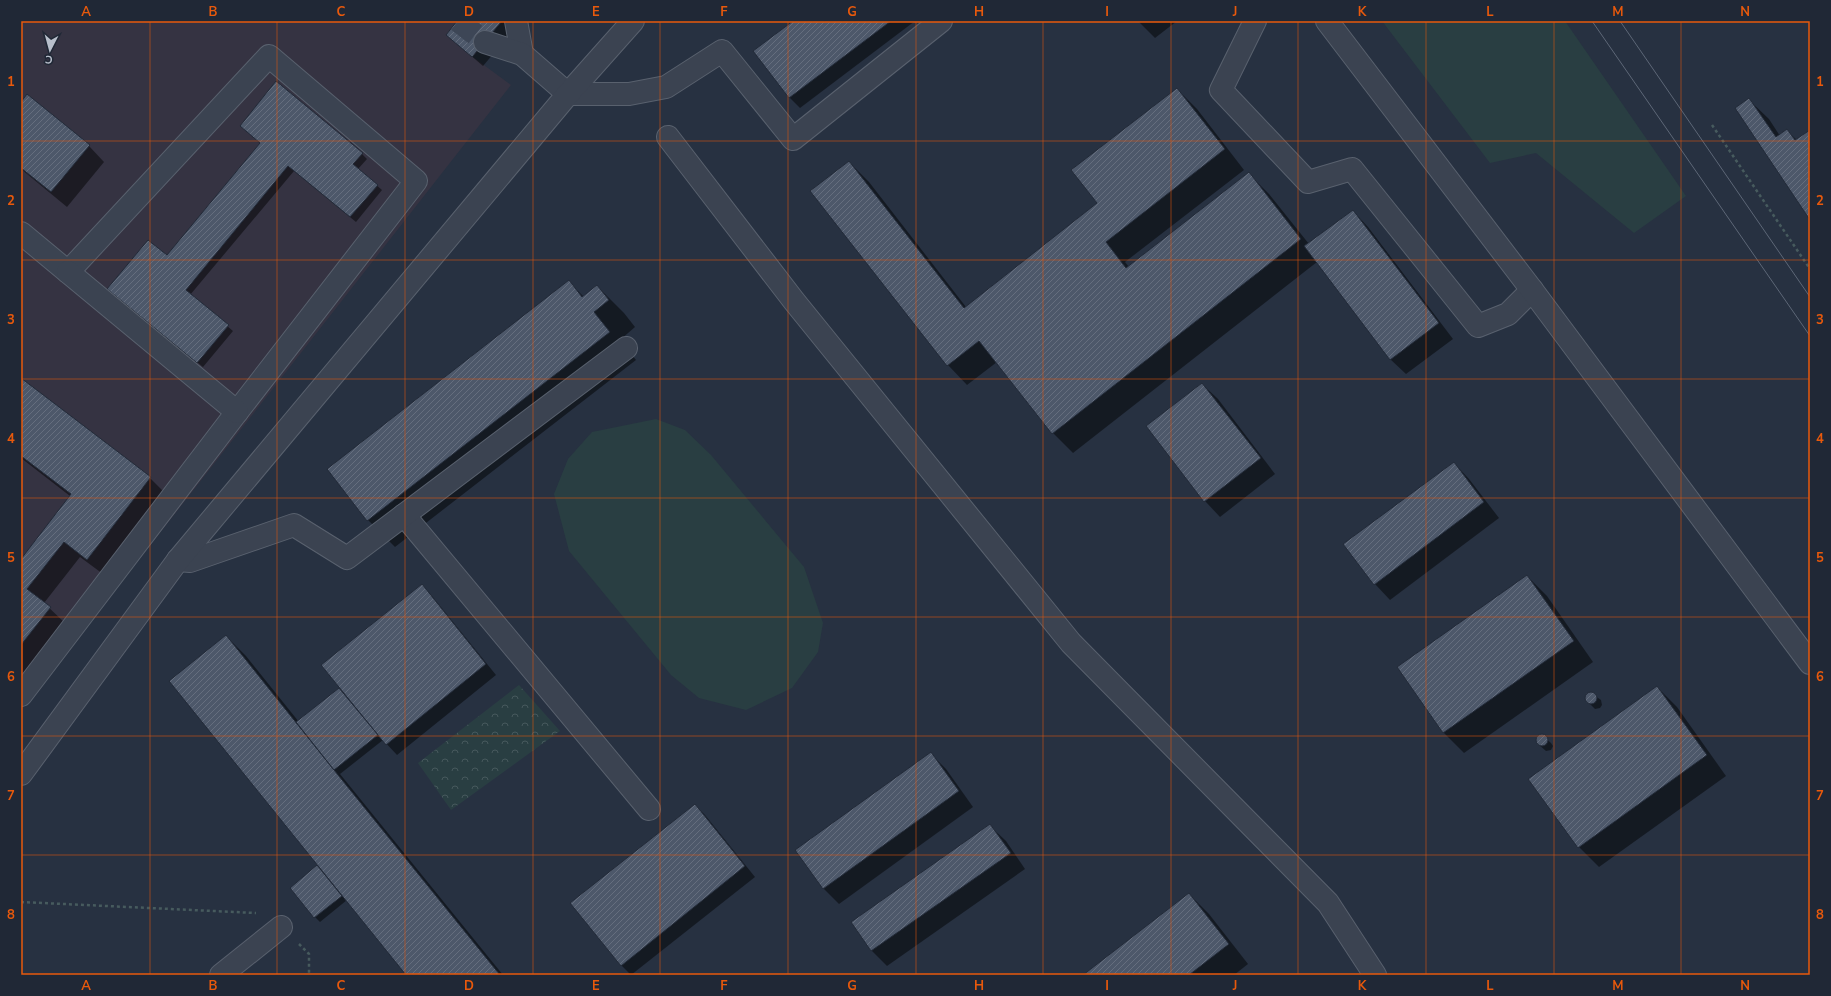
<svg xmlns="http://www.w3.org/2000/svg" width="1831" height="996" font-family="'Nunito Sans',sans-serif">
<style>
.medical{fill:#353342}
.grass{fill:#293e42}
.forest{fill:url(#forest-crowns)}
.shadow{fill:#0007}
.building{fill:url(#building-hatch);stroke:#222a38}
.lines{fill:none;stroke-linecap:round;stroke-linejoin:round}
.minor-tunnel{stroke:#3d4656;stroke-width:22;stroke-dasharray:22 11;stroke-linecap:butt}
.minor-casing{stroke:#59616e;stroke-width:24}
.path{stroke:#475b5e;stroke-width:2.5;stroke-dasharray:3 3;stroke-linecap:butt}
.minor{stroke:#3b4351;stroke-width:22}
.tram{stroke:#5d6777;stroke-width:1}
.grid{fill:none;stroke:#e8590c;stroke-width:1;stroke-opacity:0.55}
.neatline{fill:none;stroke:#e8590c;stroke-width:1.5}
.grid-label{font-size:13px;text-anchor:middle;font-weight:bold;fill:#e8590c}
</style>
<defs>
<pattern id="forest-crowns" width="20" height="18" patternUnits="userSpaceOnUse"><rect width="20" height="18" fill="#293e42"/><path d="M2 6a3 3 0 1 1 6 0M12 15a3 3 0 1 1 6 0" fill="none" stroke="#46585c"/></pattern>
<pattern id="building-hatch" width="6" height="6" patternUnits="userSpaceOnUse"><rect width="6" height="6" fill="#4d586a"/><path d="M-1 1l2-2M0 6l6-6M5 7l2-2" fill="none" stroke="#656e7e"/></pattern>
</defs>
<rect width="100%" height="100%" fill="#273141"/>
<path class="medical" d="M21,21H502L473,57L511,85L21,710Z"/>
<g class="grass">
<path d="M1382,21H1565L1686,196L1634,233L1536,153L1490,163Z"/>
<path d="M656,419L685,430L711,455L804,567L823,623L818,652L792,688L746,710L699,698L671,675L569,551L554,494L568,459L592,432Z"/>
</g>
<path class="forest" d="M519,685L560,731L451,810L418,763Z"/>
<g class="shadow">
<path d="M459,21H521L483,66L447,35Z"/>
<path d="M795,21H915L800,108L790,98L755,52Z"/>
<path d="M1138,21H1177L1155,38Z"/>
<path d="M1177,89L1197,109L1244,170L1125,262L1129,267L1249,174L1269,194L1309,244L1353,211L1368,227L1453,339L1406,374L1390,359L1317,262L1073,453L1053,433L997,362L967,385L948,365L849,162L869,182L966,307L1098,204Z"/>
<path d="M27,95L89,146L104,162L67,207L21,169V103Z"/>
<path d="M1749,100L1769,119L1780,136L1787,131L1797,140L1810,131V219Z"/>
<path d="M261,143L362,154L367,159L358,169L382,190L356,222L294,171L190,295L233,331L203,367L113,294L167,257Z"/>
<path d="M569,282L584,297L597,286L624,313L635,327L620,340L636,360L395,547L368,520L328,469Z"/>
<path d="M21,379L150,478L165,493L103,574L80,557L44,603L65,623L21,681V560L70,496L21,458Z"/>
<path d="M1202,384L1218,399L1275,474L1220,517L1205,501Z"/>
<path d="M1454,463L1469,479L1499,518L1390,600L1375,584Z"/>
<path d="M1527,576L1547,596L1593,662L1464,753L1444,733L1398,667Z"/>
<path d="M422,585L432,596L496,675L397,755L383,740L340,774L503,975H407L347,900L320,922L315,917L321,869L226,636L246,656L299,722L341,688Z"/>
<path d="M1657,687L1677,707L1726,776L1599,867L1579,847L1530,779Z"/>
<path d="M1591,693L1601,700L1602,705L1600,708L1595,709L1587,701L1586,697L1588,694Z"/>
<path d="M1542,735L1551,743L1553,746L1551,750L1546,751L1538,744L1537,739L1538,736Z"/>
<path d="M931,754L946,769L973,807L839,904L824,889L796,850Z"/>
<path d="M695,805L705,815L755,877L631,975L621,965Z"/>
<path d="M990,826L1006,841L1025,869L887,966L872,951L852,923Z"/>
<path d="M1189,894L1209,914L1248,964L1234,975H1084Z"/>
</g>
<g class="building">
<path d="M457,21H502L472,57L446,35Z"/>
<path d="M793,21H891L789,98L753,51Z"/>
<path d="M276,81L363,153L353,164L378,185L350,217L288,166L186,290L229,325L197,363L107,289L148,240L167,255L260,143L240,126Z"/>
<path d="M1177,88L1225,149L1106,242L1126,268L1249,172L1301,239L1052,434L979,341L947,366L810,191L849,161L964,308L1097,203L1071,170Z"/>
<path d="M27,94L90,145L51,192L21,168V102Z"/>
<path d="M1749,98L1776,137L1787,129L1795,140L1810,130V220L1735,108Z"/>
<path d="M1353,210L1439,323L1390,360L1304,246Z"/>
<path d="M569,280L582,297L597,285L609,300L594,312L610,332L367,521L327,469Z"/>
<path d="M21,378L151,477L87,560L64,542L27,589L51,607L21,645V559L71,494L21,456Z"/>
<path d="M1202,383L1261,458L1204,502L1146,426Z"/>
<path d="M1454,462L1484,502L1374,585L1343,544Z"/>
<path d="M1527,575L1574,641L1443,733L1397,667Z"/>
<path d="M422,584L486,664L386,745L321,665Z"/>
<path d="M226,635L334,770L500,975H406L169,681Z"/>
<path d="M1657,686L1707,755L1578,848L1528,779Z"/>
<path d="M339,688L378,735L334,770L296,722Z"/>
<circle cx="1591" cy="698" r="6"/>
<circle cx="1542" cy="740" r="6"/>
<path d="M931,752L959,791L823,889L795,850Z"/>
<path d="M695,804L745,866L621,966L570,903Z"/>
<path d="M990,824L1011,853L871,951L851,922Z"/>
<path d="M317,865L342,896L314,918L290,888Z"/>
<path d="M1189,893L1229,944L1189,975H1083Z"/>
</g>
<g class="lines">
<path class="minor-tunnel" d="M458,21L485,42"/>
<g class="minor-casing">
<g id="minor">
<path d="M516,21L522,54"/>
<path d="M1255,21L1221,90L1308,182L1352,169L1478,326L1508,314L1532,290"/>
<path d="M1327,21L1532,290L1810,663"/>
<path d="M485,42L522,54L568,94H629L666,87L722,51L793,139L941,21"/>
<path d="M668,137L794,301L1071,643L1328,903L1375,975"/>
<path d="M21,233L68,272L269,56L416,181L237,412L21,695"/>
<path d="M68,272L237,412"/>
<path d="M404,515L649,809"/>
<path d="M178,560L190,561L294,525L347,558L626,348"/>
<path d="M21,774L178,560L568,94L633,21"/>
<path d="M221,975L281,927"/>
</g>
</g>
<g class="path">
<path d="M1712,125L1810,269"/>
<path d="M21,902L256,913"/>
<path d="M299,944L309,954V975"/>
</g>
<use href="#minor" class="minor"/>
<g class="tram">
<path d="M1592,21L1810,336"/>
<path d="M1620,21L1810,297"/>
</g>
</g>
<path class="grid" d="M150,21V975M277,21V975M405,21V975M533,21V975M660,21V975M788,21V975M916,21V975M1043,21V975M1171,21V975M1298,21V975M1426,21V975M1554,21V975M1681,21V975M21,141H1810M21,260H1810M21,379H1810M21,498H1810M21,617H1810M21,736H1810M21,855H1810"/>
<rect width="1831" height="996" fill="none" stroke="#202836" stroke-width="44"/>
<g transform="translate(50 50) rotate(186)" stroke="#202836" stroke-width="3" paint-order="stroke">
<path d="M0-3L7 15L0 10L-7 15Z" fill="#b8bfcb"/>
<text y="-6" font-size="11" font-weight="bold" text-anchor="middle" fill="#b8bfcb">С</text>
</g>
<rect x="22" y="22" width="1787" height="952" class="neatline"/>
<g class="grid-label">
<text x="86" y="16">A</text>
<text x="213" y="16">B</text>
<text x="341" y="16">C</text>
<text x="469" y="16">D</text>
<text x="596" y="16">E</text>
<text x="724" y="16">F</text>
<text x="852" y="16">G</text>
<text x="979" y="16">H</text>
<text x="1107" y="16">I</text>
<text x="1235" y="16">J</text>
<text x="1362" y="16">K</text>
<text x="1490" y="16">L</text>
<text x="1618" y="16">M</text>
<text x="1745" y="16">N</text>
<text x="11" y="86">1</text>
<text x="1820" y="86">1</text>
<text x="11" y="205">2</text>
<text x="1820" y="205">2</text>
<text x="11" y="324">3</text>
<text x="1820" y="324">3</text>
<text x="11" y="443">4</text>
<text x="1820" y="443">4</text>
<text x="11" y="562">5</text>
<text x="1820" y="562">5</text>
<text x="11" y="681">6</text>
<text x="1820" y="681">6</text>
<text x="11" y="800">7</text>
<text x="1820" y="800">7</text>
<text x="11" y="919">8</text>
<text x="1820" y="919">8</text>
<text x="86" y="990">A</text>
<text x="213" y="990">B</text>
<text x="341" y="990">C</text>
<text x="469" y="990">D</text>
<text x="596" y="990">E</text>
<text x="724" y="990">F</text>
<text x="852" y="990">G</text>
<text x="979" y="990">H</text>
<text x="1107" y="990">I</text>
<text x="1235" y="990">J</text>
<text x="1362" y="990">K</text>
<text x="1490" y="990">L</text>
<text x="1618" y="990">M</text>
<text x="1745" y="990">N</text>
</g>
</svg>
